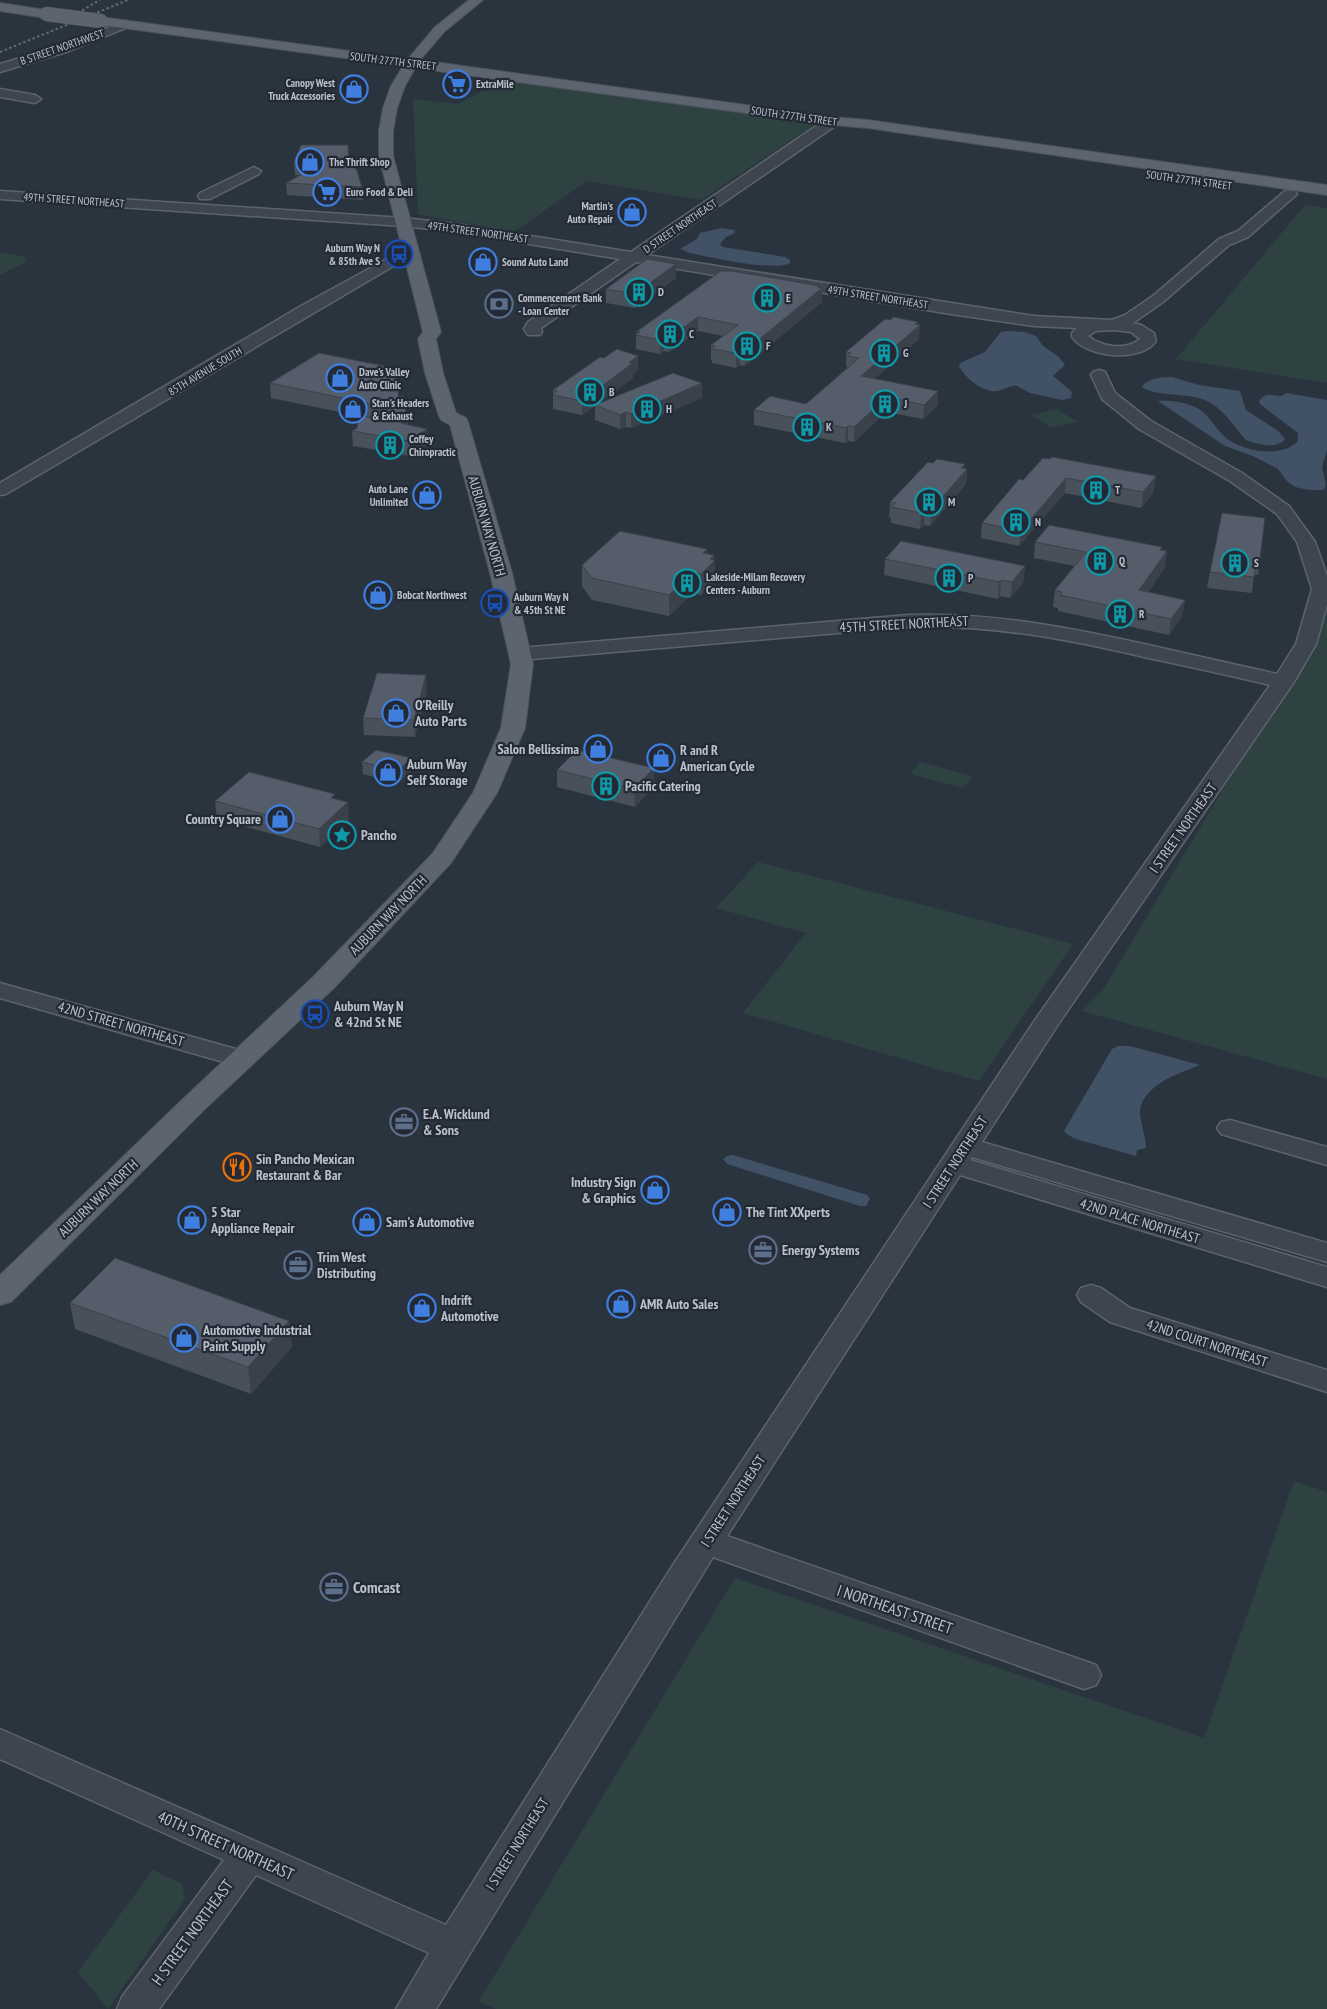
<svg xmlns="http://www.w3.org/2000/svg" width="1327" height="2009" font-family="'PT Sans Narrow',sans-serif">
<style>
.green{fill:#2f4242}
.water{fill:#425266}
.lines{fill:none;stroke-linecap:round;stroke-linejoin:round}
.minor-casing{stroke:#5c636d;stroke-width:3}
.major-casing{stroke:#4b515c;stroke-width:2}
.minor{fill:#3e454f;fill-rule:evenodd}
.major{fill:#5c646f;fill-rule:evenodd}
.rail{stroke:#616a76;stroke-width:2;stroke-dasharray:2.5 2.5;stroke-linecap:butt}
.major-bridge-casing{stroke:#4b515c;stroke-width:15;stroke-linecap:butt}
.major-bridge{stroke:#5c646f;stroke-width:14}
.wall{fill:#48505a}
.shaded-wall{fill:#3b414a}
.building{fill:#545d69;stroke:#3b414a}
.labels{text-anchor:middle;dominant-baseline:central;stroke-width:4.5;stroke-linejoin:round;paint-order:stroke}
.far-street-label{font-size:11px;fill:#bbc1ca;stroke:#232a35}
.far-poi-label{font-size:11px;font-weight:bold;fill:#bbc1ca;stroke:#232a35;text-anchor:start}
.street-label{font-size:14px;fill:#bbc1ca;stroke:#232a35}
.poi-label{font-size:14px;font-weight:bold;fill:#bbc1ca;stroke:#232a35;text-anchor:start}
.near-poi-label{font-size:16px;font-weight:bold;fill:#bbc1ca;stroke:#232a35;text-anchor:start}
.near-street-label{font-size:16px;fill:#bbc1ca;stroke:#232a35}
</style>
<rect width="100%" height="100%" fill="#2a343f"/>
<g class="green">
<path d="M505,78L817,123L701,200L587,181L514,232L418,214L413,99L458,104Z"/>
<path d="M1305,205L1327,208V383L1176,359Z"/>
<path d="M0,252L25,257L26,262L0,275Z"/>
<path d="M1057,409L1078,422L1052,428L1031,415Z"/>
<path d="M1327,615V1079L1082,1011L1103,990Z"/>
<path d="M920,762L973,776L963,788L910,774Z"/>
<path d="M758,862L1073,944L979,1081L743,1013L806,933L716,908Z"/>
<path d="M1294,1481L1327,1492V2009H496L479,2001L735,1578L1204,1738Z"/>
<path d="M153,1870L182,1884L185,1899L108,2009L78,1972Z"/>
</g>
<g class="water">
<path d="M722,228L734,230L735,233L726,237L720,244L723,247L785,257L790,260V263C774,272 710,257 690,253L680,249L697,239L700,233Z"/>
<path d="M1007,331L1025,332L1036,336L1043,346L1059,357L1065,365L1053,376L1072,392L1071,398L1062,400L1030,393L1017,386C1009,385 1005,390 997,391C983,393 965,378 959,366L960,363L985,352L1001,332Z"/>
<path d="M1172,377L1199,385L1240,391L1246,410L1278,431L1285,439C1276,450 1257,444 1246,440C1234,427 1223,408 1207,401C1189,392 1155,397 1142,387C1147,378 1162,377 1172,377Z"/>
<path d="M1286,393L1327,400V450L1322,467L1326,486L1323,490H1309L1295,487L1287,481L1278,469L1253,456L1225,446L1158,401C1169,399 1189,403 1199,409C1211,417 1217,432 1229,440C1247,452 1282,458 1298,441V433L1260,404L1259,401C1265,392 1273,396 1282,396Z"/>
<path d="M1118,1046H1130L1200,1065C1180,1073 1144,1084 1140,1110C1139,1119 1146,1137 1146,1148L1137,1150L1136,1156L1076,1139L1068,1135L1064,1131L1112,1049Z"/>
<path d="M733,1155L867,1195L870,1199L866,1206H860L727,1164L723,1159L727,1156Z"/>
</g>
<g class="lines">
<g class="minor-casing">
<g id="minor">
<path d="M124,22L130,25L128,27L66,52L0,72V64L58,46Z"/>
<path d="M0,89L35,95L41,99L35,103L0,97Z"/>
<path d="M833,117L838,118L839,121L838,124L647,255L1034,316L1112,320L1125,315L1153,296L1219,239L1238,231L1285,191H1295L1297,194L1248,237L1229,245L1163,302L1133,323L1141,325L1154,333L1156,341C1141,363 1087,358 1072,337V333L1077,328L1034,326L951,314L636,262L541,328L542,332L540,335H528L524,329L528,322L620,259L450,231L403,226L0,199V191L403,218L450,223L631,252L828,118ZM1114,330L1131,332L1140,339C1126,351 1101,347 1088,336L1096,331Z"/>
<path d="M254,167L261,171L259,174L210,199H200L198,196L200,193Z"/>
<path d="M409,247L414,248L416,251L414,254L6,494L0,495V483L301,306Z"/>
<path d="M1099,370L1105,372L1115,393L1151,421L1242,473L1289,506L1315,542L1327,576V605L1316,644L1294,682L1059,1023L982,1142L1327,1243V1262L972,1157L970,1160L1327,1267V1287L960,1175L727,1536L1096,1665L1101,1675L1096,1685L1084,1689L713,1557L436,2009H396L429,1953L256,1875L159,2009H117L122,1997L224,1860L0,1759V1729L446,1925L671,1568L1033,1023L1270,685C1229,675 1186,666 1144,657C1066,639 989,624 908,627L520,660L513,658L510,654L513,650L520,648L908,615C989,612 1066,627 1144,644C1188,654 1233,664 1277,674L1296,644L1312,589L1297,542L1277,514L1230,481L1139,429L1102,399L1091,375L1093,372Z"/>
<path d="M0,983L250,1053L254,1059L250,1065L241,1067L0,998Z"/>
<path d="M1230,1120L1327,1147V1165L1221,1134L1217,1128L1221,1122Z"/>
<path d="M1091,1285L1101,1288L1130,1308L1327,1370V1392L1110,1322L1081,1302L1077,1295L1081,1288Z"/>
</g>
</g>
<g class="major-casing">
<g id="major">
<path d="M469,0H483L444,32L420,60L833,117L868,120L1327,185V195L868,128L833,125L415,68L405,86L397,108L393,131V156L441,332L436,339L443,373L456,413L466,418L468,422L512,573L533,664L525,728L497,793L451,863L334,988L205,1109L11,1302L0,1305V1275L185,1097L314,976L433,853L473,793L501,728L511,664L490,573L450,425L441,420L439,416L425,373L418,339L423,332L379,156V131L383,108L391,86L403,66L101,25L95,21L101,17L408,59L435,27Z"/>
<path d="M0,3L46,10L52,14L46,18L0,11Z"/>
</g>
</g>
<use href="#minor" class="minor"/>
<use href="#major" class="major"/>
<g class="rail">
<path d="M69,18L100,0"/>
<path d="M0,52L128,0"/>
</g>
<g class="major-bridge-casing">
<path id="major-bridge" d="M46,14L101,21"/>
</g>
<use href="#major-bridge" class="major-bridge"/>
</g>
<g class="wall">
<path d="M294,162L349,166L362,187L363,200L287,195L286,183L299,175H295Z"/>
<path d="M676,264V278L635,308L606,303V289Z"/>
<path d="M819,286L822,302L745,366L740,365L736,368L712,363V360H711V345L723,336L698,331L669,352L664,351L660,354L636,349V332Z"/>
<path d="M919,339L874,379L938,405L923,419L886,412L854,442L848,441L845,443L754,425V410L806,404L847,368V367H846V352Z"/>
<path d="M638,370L633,374V378L597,404L702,398L631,428L626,427L620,429L595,420V406L582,415L553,409V390Z"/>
<path d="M270,383L399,398L407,419L408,425L427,429L428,444L410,456L353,446L352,431L357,428L359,416L271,398Z"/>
<path d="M1050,459L1154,492L1141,508L1065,493L1019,546L981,538L982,523L1023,480Z"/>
<path d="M933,463L965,464L964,469H967L966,484L930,526L924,525L920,529L891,523V518H889L890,502Z"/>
<path d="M1222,513L1260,559L1258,575H1254L1252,593L1207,588L1210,572Z"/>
<path d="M1035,542L1162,547L1161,550L1167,551L1165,567L1148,592L1185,600L1182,616L1169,635L1058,611V608L1053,607L1055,590L1075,566L1034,558Z"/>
<path d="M707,549V554L714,555V560H715V581L701,595L693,593L669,616L592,600L582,586V565Z"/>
<path d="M885,559L1025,566L1023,583L1010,598L1000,596L998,599L884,575Z"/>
<path d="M427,691L415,737L364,735L363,718Z"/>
<path d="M412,758V770L398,783L363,774L362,762Z"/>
<path d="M557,770L654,786L635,807L557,787Z"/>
<path d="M215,801L349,820L320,847L217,819Z"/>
<path d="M70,1303L289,1321L292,1347L251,1394L75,1329Z"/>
</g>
<g class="shaded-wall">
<path d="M676,264V278L635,308V294Z"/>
<path d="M819,286V291L822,288V302L745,366V351Z"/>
<path d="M698,317V331L669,352V338Z"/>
<path d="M918,322V326L920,325L919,339L861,391V376Z"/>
<path d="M664,337V351L660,354V340Z"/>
<path d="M740,350V365L736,368V353Z"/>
<path d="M638,356V370L633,374V378L582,415V401Z"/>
<path d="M702,383V398L631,428V414Z"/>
<path d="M938,391V405L923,419L924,405Z"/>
<path d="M887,397L886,412L854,442V427Z"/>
<path d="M626,412V427L620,429V415Z"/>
<path d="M407,419L408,434L401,423Z"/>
<path d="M848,426V441L845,443L846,428Z"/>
<path d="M427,429L428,444L410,456L409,441Z"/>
<path d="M965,464L964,472L967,469L966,484L930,526L931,510Z"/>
<path d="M1156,476L1154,492L1141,508L1143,492Z"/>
<path d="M1066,478L1065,493L1019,546L1021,531Z"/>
<path d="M925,509L924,525L920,529L921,513Z"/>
<path d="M1162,547L1160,561L1167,551L1165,567L1137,606L1139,590Z"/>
<path d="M707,549V567L710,559L714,555V561L715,560V581L701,595V574L703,553Z"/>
<path d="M1025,566L1023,583L1010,598L1012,582Z"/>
<path d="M693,572V593L669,616V595Z"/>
<path d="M1001,580L1000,596L998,599L999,582Z"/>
<path d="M1185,600L1182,616L1169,635L1171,619Z"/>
<path d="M426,675L427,691L415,737L414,720Z"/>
<path d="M412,758V770L398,783L397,771Z"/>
<path d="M654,768V786L635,807L634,789Z"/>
<path d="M348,802L349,820L320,847L319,829Z"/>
<path d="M289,1321L292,1347L251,1394L248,1367Z"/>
</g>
<g class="building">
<path d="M301,145H348L349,166L356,168L362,187L286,183L317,166L294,162Z"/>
<path d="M647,259L676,264L635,294L606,289Z"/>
<path d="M721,271H731L786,280L819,286L817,287L822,288L745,351L740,350L736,353L712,349L715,346L711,345L738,325L698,317L669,338L664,337L660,340L636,335L640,332H636Z"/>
<path d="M894,317L918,322L915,324L920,325L861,376L938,391L924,405L887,397L854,427L848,426L846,428L754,410L770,396L806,404L859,358L848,356L851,353L846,352L885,319L890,320Z"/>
<path d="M617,349L638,356L629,363H633L582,401L553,395L557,391L553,390L600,357L604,358Z"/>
<path d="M319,353L395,368L399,398L403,395L407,419L401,423L427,429L409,441L352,431L357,428L359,415L371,418L386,407L270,383Z"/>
<path d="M673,373L702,383L631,414L626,412L620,415L595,405Z"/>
<path d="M1052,457L1156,476L1143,492L1066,478L1021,531L982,523L1019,479L1023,480L1043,458L1050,459Z"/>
<path d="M937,459L965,464L961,468L967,469L931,510L925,509L921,513L892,507L896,503L890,502L928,462L933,463Z"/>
<path d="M1222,513L1265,518L1260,559H1257L1254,577L1210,572Z"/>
<path d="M1049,525L1162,547L1160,550L1167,551L1139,590L1185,600L1171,619L1060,595L1062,592L1055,590L1086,552L1035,542Z"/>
<path d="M620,531L707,549L703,553L714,555L710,559L715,560L701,574L693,572L669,595L592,578L582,565Z"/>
<path d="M901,541L1025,566L1012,582L1001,580L999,582L885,559Z"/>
<path d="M377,673L426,675L414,720L363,718Z"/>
<path d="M376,750L412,758L397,771L362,762Z"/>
<path d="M577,750L654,768L634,789L557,770Z"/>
<path d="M249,772L335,794L331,798L348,802L319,829L215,801Z"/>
<path d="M115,1258L289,1321L248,1367L70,1303Z"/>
</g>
<defs>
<g id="supermarket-ring" transform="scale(1.4375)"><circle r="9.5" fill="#232a35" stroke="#3f7fe0" stroke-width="1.5"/><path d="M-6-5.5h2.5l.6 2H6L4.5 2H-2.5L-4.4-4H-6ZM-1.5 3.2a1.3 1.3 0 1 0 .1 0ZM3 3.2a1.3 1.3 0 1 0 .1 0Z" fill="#3f7fe0"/></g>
<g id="shop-ring" transform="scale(1.4375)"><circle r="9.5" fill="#232a35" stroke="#3f7fe0" stroke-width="1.5"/><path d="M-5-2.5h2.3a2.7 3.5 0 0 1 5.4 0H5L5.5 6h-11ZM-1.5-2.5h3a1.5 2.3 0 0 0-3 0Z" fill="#3f7fe0"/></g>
<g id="bus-ring" transform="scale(1.4375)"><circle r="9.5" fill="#232a35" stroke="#1a4fb4" stroke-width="1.5"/><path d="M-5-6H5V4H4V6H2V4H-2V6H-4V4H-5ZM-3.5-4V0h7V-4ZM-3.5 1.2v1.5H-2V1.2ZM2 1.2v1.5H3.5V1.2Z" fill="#1a4fb4"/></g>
<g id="building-ring" transform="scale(1.4375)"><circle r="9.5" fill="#232a35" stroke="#0f9aa8" stroke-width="1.5"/><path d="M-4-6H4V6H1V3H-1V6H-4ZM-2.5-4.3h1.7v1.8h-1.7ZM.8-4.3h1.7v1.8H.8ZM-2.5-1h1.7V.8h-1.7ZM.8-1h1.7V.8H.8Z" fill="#0f9aa8"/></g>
<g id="bank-ring" transform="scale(1.4375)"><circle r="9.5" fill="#232a35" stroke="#5c6f8a" stroke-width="1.5"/><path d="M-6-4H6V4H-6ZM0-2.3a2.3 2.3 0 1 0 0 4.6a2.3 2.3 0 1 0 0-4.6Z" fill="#5c6f8a"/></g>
<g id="sight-ring" transform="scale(1.4375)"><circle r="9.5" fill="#232a35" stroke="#0f9aa8" stroke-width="1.5"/><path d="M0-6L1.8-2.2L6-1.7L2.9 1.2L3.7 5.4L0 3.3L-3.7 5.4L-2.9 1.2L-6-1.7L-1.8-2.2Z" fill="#0f9aa8"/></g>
<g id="office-ring" transform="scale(1.4375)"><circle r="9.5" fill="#232a35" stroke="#5c6f8a" stroke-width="1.5"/><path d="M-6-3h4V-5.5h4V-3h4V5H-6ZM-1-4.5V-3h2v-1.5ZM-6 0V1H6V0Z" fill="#5c6f8a"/></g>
<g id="restaurant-ring" transform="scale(1.4375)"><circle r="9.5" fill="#232a35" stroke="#e8710a" stroke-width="1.5"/><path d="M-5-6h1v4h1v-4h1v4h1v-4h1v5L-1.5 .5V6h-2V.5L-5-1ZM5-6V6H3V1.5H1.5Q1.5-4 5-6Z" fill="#e8710a"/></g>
</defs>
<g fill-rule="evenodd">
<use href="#supermarket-ring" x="457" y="84"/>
<use href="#shop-ring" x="354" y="89"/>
<use href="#shop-ring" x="310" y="162"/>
<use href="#supermarket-ring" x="327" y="192"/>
<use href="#shop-ring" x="632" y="212"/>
<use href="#bus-ring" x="399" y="254"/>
<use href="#shop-ring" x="483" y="262"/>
<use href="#building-ring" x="639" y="292"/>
<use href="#building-ring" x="767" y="298"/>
<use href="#bank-ring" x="499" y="304"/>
<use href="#building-ring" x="670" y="334"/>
<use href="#building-ring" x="747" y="346"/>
<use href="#building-ring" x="884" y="353"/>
<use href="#shop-ring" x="340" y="378"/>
<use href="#building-ring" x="590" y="392"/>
<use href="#building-ring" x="885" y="404"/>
<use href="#shop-ring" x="353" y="409"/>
<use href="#building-ring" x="647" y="409"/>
<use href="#building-ring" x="807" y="427"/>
<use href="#building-ring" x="390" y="445"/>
<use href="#building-ring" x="1096" y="490"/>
<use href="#shop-ring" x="427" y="495"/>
<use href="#building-ring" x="929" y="502"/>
<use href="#building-ring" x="1016" y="522"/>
<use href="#building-ring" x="1100" y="561"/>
<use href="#building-ring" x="1235" y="563"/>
<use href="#building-ring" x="949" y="578"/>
<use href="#building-ring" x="687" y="583"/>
<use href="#shop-ring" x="378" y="595"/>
<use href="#bus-ring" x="495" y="603"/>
<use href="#building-ring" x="1120" y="614"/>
<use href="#shop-ring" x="396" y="713"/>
<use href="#shop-ring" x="598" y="749"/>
<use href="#shop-ring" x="661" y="758"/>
<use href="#shop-ring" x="388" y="772"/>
<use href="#building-ring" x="606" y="786"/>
<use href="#shop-ring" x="280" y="819"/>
<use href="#sight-ring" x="342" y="835"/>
<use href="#bus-ring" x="315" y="1014"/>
<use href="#office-ring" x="404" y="1122"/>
<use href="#restaurant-ring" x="237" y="1167"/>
<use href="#shop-ring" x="655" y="1190"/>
<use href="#shop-ring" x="727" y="1212"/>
<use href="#shop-ring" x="192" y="1220"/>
<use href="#shop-ring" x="367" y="1222"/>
<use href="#office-ring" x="763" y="1250"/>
<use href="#office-ring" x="298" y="1265"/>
<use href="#shop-ring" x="621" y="1304"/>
<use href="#shop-ring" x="422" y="1308"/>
<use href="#shop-ring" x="184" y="1338"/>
<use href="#office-ring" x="334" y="1587"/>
</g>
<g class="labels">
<g class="far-street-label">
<text transform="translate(62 47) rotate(-19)">B STREET NORTHWEST</text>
<text transform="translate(393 61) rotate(7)">SOUTH 277TH STREET</text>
<text transform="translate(794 116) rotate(8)">SOUTH 277TH STREET</text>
<text transform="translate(1189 180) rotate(8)">SOUTH 277TH STREET</text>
<text transform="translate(74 200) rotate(4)">49TH STREET NORTHEAST</text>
<text transform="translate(680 226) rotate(-34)">D STREET NORTHEAST</text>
<text transform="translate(478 232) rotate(8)">49TH STREET NORTHEAST</text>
<text transform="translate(878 297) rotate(9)">49TH STREET NORTHEAST</text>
<text transform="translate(205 371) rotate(-31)">85TH AVENUE SOUTH</text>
</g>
<g class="far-poi-label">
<text x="335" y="83" text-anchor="end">Canopy West<tspan x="335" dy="13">Truck Accessories</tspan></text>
<text x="476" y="84">ExtraMile</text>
<text x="329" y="162">The Thrift Shop</text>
<text x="346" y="192">Euro Food &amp; Deli</text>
<text x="613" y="206" text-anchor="end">Martin's<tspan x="613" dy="13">Auto Repair</tspan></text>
<text x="380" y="248" text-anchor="end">Auburn Way N<tspan x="380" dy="13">&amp; 85th Ave S</tspan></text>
<text x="502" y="262">Sound Auto Land</text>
<text x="658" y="292">D</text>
<text x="518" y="298">Commencement Bank<tspan x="518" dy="13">- Loan Center</tspan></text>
<text x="786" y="298">E</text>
<text x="689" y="334">C</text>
<text x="766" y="346">F</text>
<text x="903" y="353">G</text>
<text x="359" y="372">Dave's Valley<tspan x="359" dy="13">Auto Clinic</tspan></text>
<text x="609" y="392">B</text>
<text x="372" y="403">Stan's Headers<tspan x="372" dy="13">&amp; Exhaust</tspan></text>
<text x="904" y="404">J</text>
<text x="666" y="409">H</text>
<text x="826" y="427">K</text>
<text x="409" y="439">Coffey<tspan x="409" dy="13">Chiropractic</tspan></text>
<text x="408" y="489" text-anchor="end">Auto Lane<tspan x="408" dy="13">Unlimited</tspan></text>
<text x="1115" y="490">T</text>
<text x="948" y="502">M</text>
<text x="1035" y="522">N</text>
<text x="1119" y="561">Q</text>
<text x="1254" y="563">S</text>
<text x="706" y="577">Lakeside-Milam Recovery<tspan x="706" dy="13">Centers - Auburn</tspan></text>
<text x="968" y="578">P</text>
<text x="397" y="595">Bobcat Northwest</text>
<text x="514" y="597">Auburn Way N<tspan x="514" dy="13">&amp; 45th St NE</tspan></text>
<text x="1139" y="614">R</text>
</g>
<g class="street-label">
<text transform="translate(487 526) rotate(74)">AUBURN WAY NORTH</text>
<text transform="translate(904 624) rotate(-3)">45TH STREET NORTHEAST</text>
<text transform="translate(1183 828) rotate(-55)">I STREET NORTHEAST</text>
<text transform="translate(388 915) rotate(-46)">AUBURN WAY NORTH</text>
<text transform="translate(121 1024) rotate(16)">42ND STREET NORTHEAST</text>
<text transform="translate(955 1162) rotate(-57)">I STREET NORTHEAST</text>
<text transform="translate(98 1198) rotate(-44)">AUBURN WAY NORTH</text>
<text transform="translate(1140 1221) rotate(17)">42ND PLACE NORTHEAST</text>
<text transform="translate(1207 1343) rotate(18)">42ND COURT NORTHEAST</text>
<text transform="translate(733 1501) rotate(-57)">I STREET NORTHEAST</text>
<text transform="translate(517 1844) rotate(-58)">I STREET NORTHEAST</text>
</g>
<g class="poi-label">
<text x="415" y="705">O'Reilly<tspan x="415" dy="16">Auto Parts</tspan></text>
<text x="579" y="749" text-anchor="end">Salon Bellissima</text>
<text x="680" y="750">R and R<tspan x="680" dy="16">American Cycle</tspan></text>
<text x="407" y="764">Auburn Way<tspan x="407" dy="16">Self Storage</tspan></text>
<text x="625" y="786">Pacific Catering</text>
<text x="261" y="819" text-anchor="end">Country Square</text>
<text x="361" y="835">Pancho</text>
<text x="334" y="1006">Auburn Way N<tspan x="334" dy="16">&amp; 42nd St NE</tspan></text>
<text x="423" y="1114">E.A. Wicklund<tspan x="423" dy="16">&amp; Sons</tspan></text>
<text x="256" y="1159">Sin Pancho Mexican<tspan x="256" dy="16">Restaurant &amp; Bar</tspan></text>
<text x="636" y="1182" text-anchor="end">Industry Sign<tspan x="636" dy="16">&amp; Graphics</tspan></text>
<text x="211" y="1212">5 Star<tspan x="211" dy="16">Appliance Repair</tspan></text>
<text x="746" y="1212">The Tint XXperts</text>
<text x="386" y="1222">Sam's Automotive</text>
<text x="782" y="1250">Energy Systems</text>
<text x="317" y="1257">Trim West<tspan x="317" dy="16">Distributing</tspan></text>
<text x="441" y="1300">Indrift<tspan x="441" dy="16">Automotive</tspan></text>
<text x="640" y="1304">AMR Auto Sales</text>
<text x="203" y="1330">Automotive Industrial<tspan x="203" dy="16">Paint Supply</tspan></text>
</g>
<g class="near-poi-label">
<text x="353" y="1587">Comcast</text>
</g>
<g class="near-street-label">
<text transform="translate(895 1609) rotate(19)">I NORTHEAST STREET</text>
<text transform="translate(226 1845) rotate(24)">40TH STREET NORTHEAST</text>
<text transform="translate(192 1932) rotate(-54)">H STREET NORTHEAST</text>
</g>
</g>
</svg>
